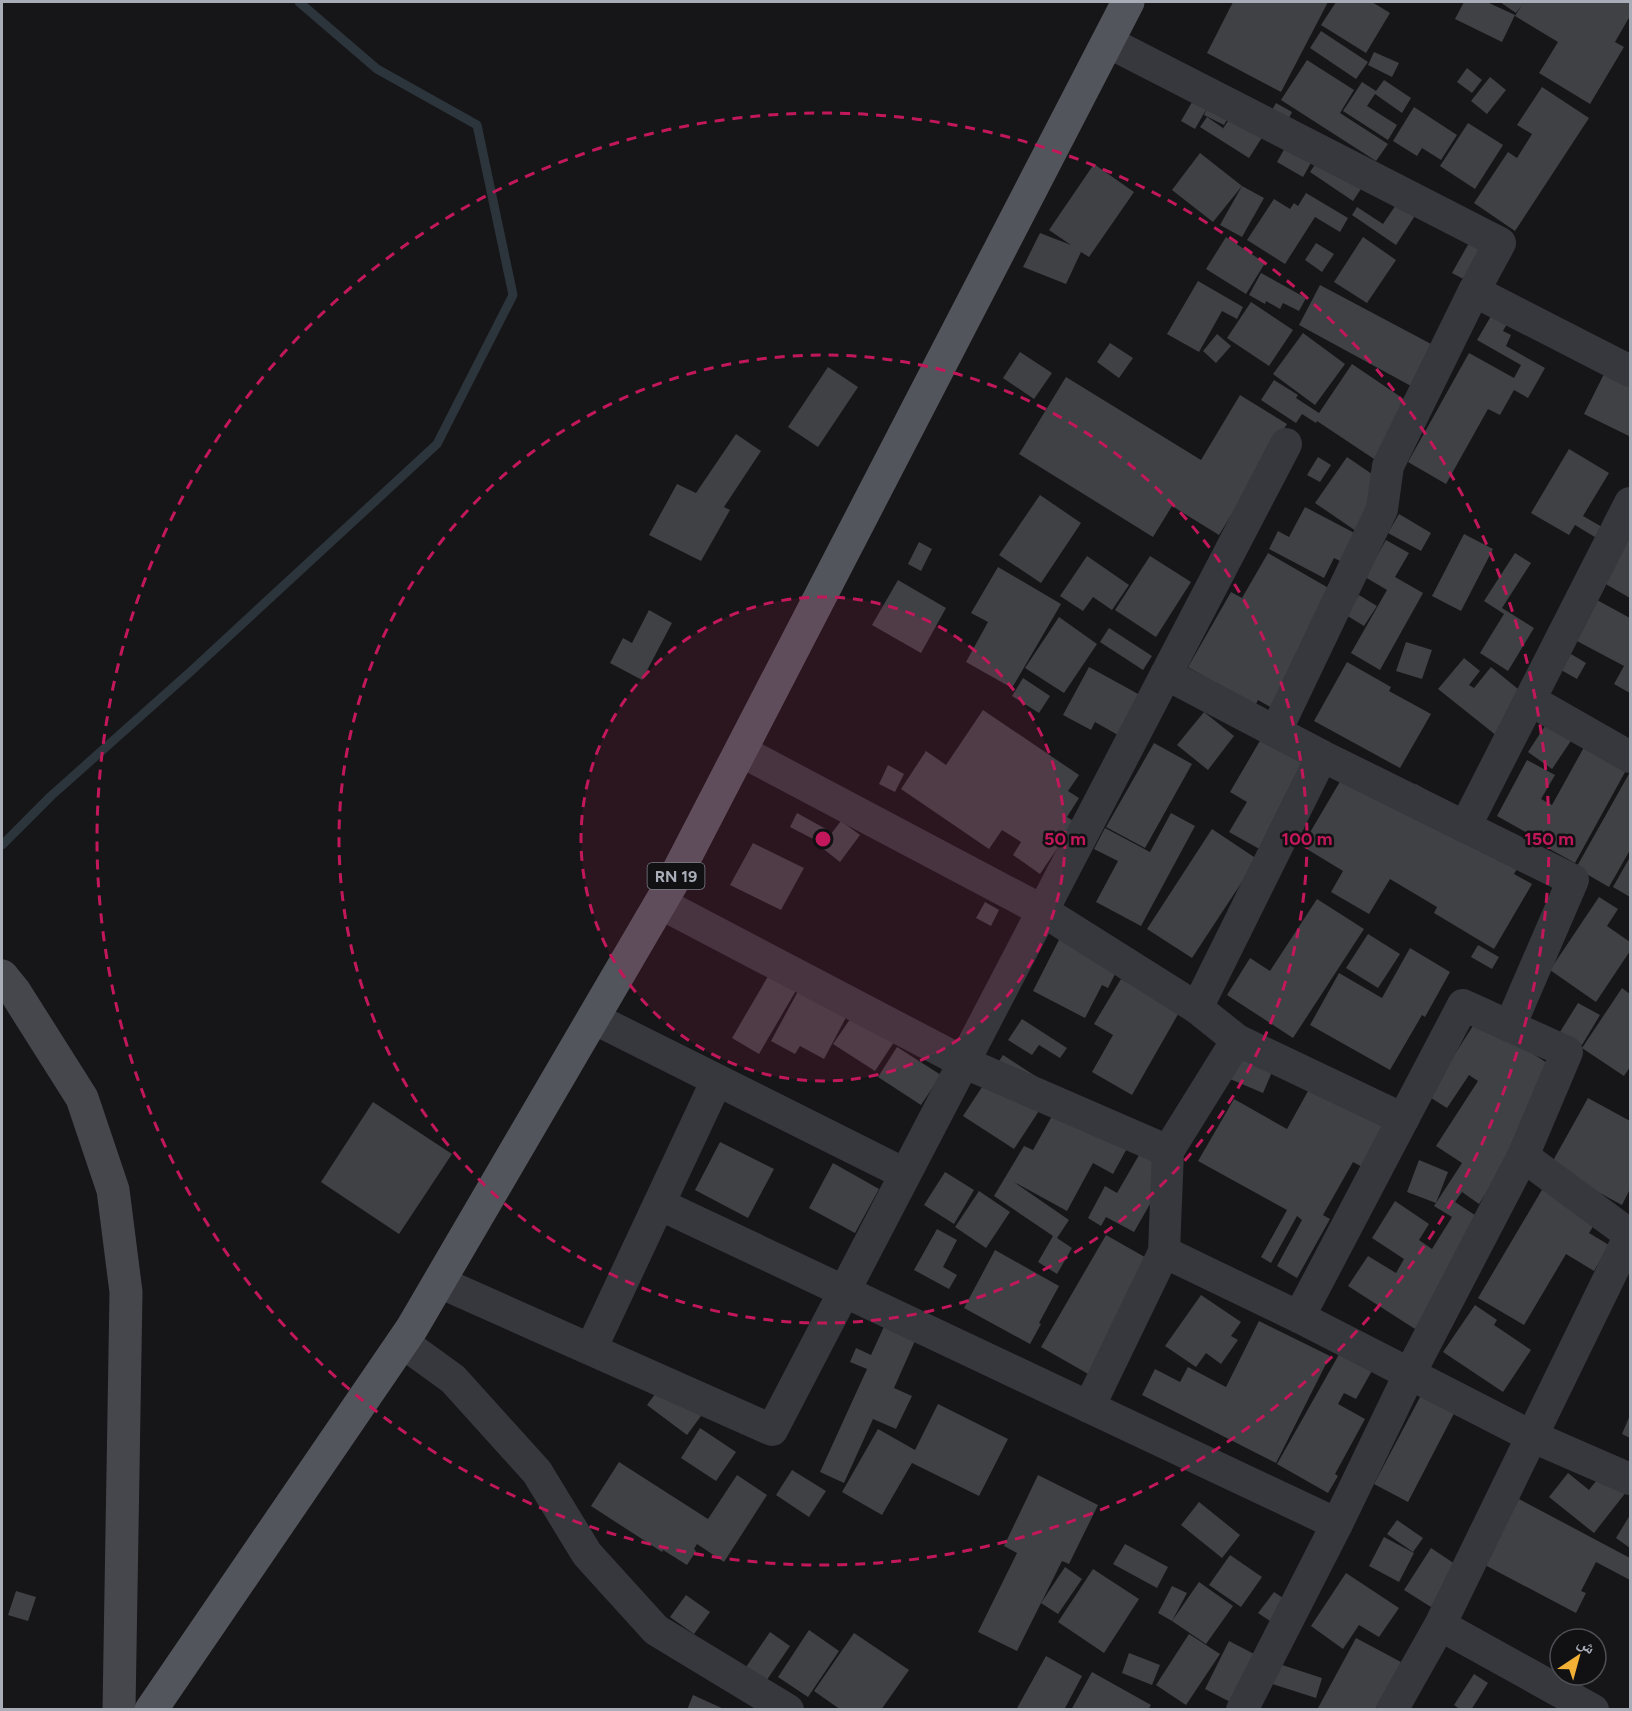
<svg xmlns="http://www.w3.org/2000/svg" width="1632" height="1711" font-family="Figtree,'Noto Naskh Arabic',sans-serif">
<style>
.lines{fill:none;stroke-linecap:round;stroke-linejoin:round}
.stream{stroke:#2c353c;stroke-width:9}
.building{fill:#404145}
.street{stroke:#37383d;stroke-width:32}
.secondary{stroke:#45474d;stroke-width:33}
.primary{stroke:#53555c;stroke-width:33}
.ring{fill:none;stroke:#c2185b;stroke-width:3;stroke-dasharray:10 8}
.labels{text-anchor:middle;dominant-baseline:central;stroke-width:5;stroke-linejoin:round;paint-order:stroke}
.shield{fill:#111113;stroke:#7b7e86;stroke-width:1.5}
.shield-label{font-size:16px;font-weight:bold;fill:#a8adb8}
.centre{fill:#c2185b;stroke:#111113;stroke-width:3}
.ring-label{font-size:18px;text-anchor:middle;font-weight:bold;fill:#c2185b;stroke:#111113;stroke-width:5;stroke-linejoin:round;paint-order:stroke}
</style>
<rect width="100%" height="100%" fill="#161618"/>
<g class="lines">
<path class="stream" d="M2,845L51,796L189,673L437,444L513,295L477,125L377,69L299,2"/>
</g>
<g class="building">
<path d="M1233,2H1328L1281,92L1207,53Z"/>
<path d="M1336,2H1372L1390,13L1366,53L1321,25Z"/>
<path d="M1464,2H1487L1515,15L1502,42L1455,19Z"/>
<path d="M1500,2H1630V16L1615,42L1624,47L1590,104L1539,73L1558,42L1515,16L1522,5L1516,13Z"/>
<path d="M1321,31L1368,62L1356,79L1310,48Z"/>
<path d="M1374,52L1399,63L1392,77L1368,65Z"/>
<path d="M1307,60L1354,90L1340,113L1388,144L1376,161L1281,100Z"/>
<path d="M1467,68L1482,80L1472,93L1457,82Z"/>
<path d="M1490,77L1506,90L1487,114L1471,101Z"/>
<path d="M1384,80L1411,98L1402,113L1375,94L1367,106L1397,125L1388,140L1343,111L1362,82L1376,91Z"/>
<path d="M1542,87L1589,118L1515,231L1474,203L1508,152L1517,158L1532,134L1517,125Z"/>
<path d="M1195,97H1239L1224,125L1204,115L1207,108L1195,129L1181,121Z"/>
<path d="M1244,97L1275,117L1249,158L1200,127L1207,117L1223,128L1222,130Z"/>
<path d="M1276,103L1292,112L1287,122L1271,112Z"/>
<path d="M1414,107L1457,135L1441,160L1422,148L1417,156L1393,141Z"/>
<path d="M1468,123L1503,145L1475,189L1440,166Z"/>
<path d="M1295,130L1321,145L1303,177L1277,162Z"/>
<path d="M1331,141L1374,169L1353,201L1310,172Z"/>
<path d="M1200,153L1242,186L1213,222L1172,190Z"/>
<path d="M1094,164L1134,192L1089,257L1081,252L1066,284L1023,267L1040,233L1071,245L1049,230Z"/>
<path d="M1242,186L1264,198L1242,237L1220,225Z"/>
<path d="M1306,193L1348,218L1340,232L1315,217L1285,264L1247,240L1274,199L1290,209L1294,203L1298,206Z"/>
<path d="M1404,193L1422,205L1396,245L1352,215L1357,207L1383,224Z"/>
<path d="M1474,234L1490,244L1469,282L1452,273Z"/>
<path d="M1226,237L1265,263L1246,294L1206,269Z"/>
<path d="M1363,237L1396,260L1367,303L1334,282Z"/>
<path d="M1316,243L1334,254L1322,272L1305,260Z"/>
<path d="M1261,273L1306,298L1299,311L1283,303L1280,309L1266,301L1265,304L1249,295Z"/>
<path d="M1198,281L1243,307L1237,319L1222,311L1199,352L1167,334Z"/>
<path d="M1320,285L1433,345L1411,386L1299,325Z"/>
<path d="M1501,299L1516,308L1503,331L1511,335L1506,346L1545,368L1528,398L1514,390L1500,415L1488,409L1446,484L1408,462L1469,353L1514,378L1521,365L1477,340Z"/>
<path d="M1251,302L1293,330L1269,366L1227,338Z"/>
<path d="M1303,333L1345,364L1315,405L1273,374Z"/>
<path d="M1217,334L1231,346L1216,363L1203,351Z"/>
<path d="M1110,343L1133,358L1119,378L1097,362Z"/>
<path d="M1617,348L1630,354V433L1629,436L1584,414Z"/>
<path d="M1020,352L1052,373L1034,399L1003,378Z"/>
<path d="M1352,364L1417,408L1380,463L1317,421L1316,423L1302,414L1296,423L1261,400L1274,380L1298,395L1296,398L1319,413Z"/>
<path d="M828,367L858,387L818,447L788,427Z"/>
<path d="M1066,377L1201,460L1240,395L1287,424L1219,535L1172,506L1153,537L1019,454Z"/>
<path d="M736,434L761,451L724,507L730,510L701,561L649,535L677,484L696,493Z"/>
<path d="M1569,449L1609,473L1583,516L1609,531L1603,542L1575,525L1569,535L1531,513Z"/>
<path d="M1318,457L1331,465L1320,482L1307,475Z"/>
<path d="M1347,457L1388,485L1356,531L1315,503Z"/>
<path d="M1040,495L1081,523L1041,583L999,555Z"/>
<path d="M1305,507L1362,537L1348,565L1334,558L1324,578L1269,549L1278,531L1289,537Z"/>
<path d="M1399,514L1431,533L1421,551L1388,533Z"/>
<path d="M1464,534L1493,549L1461,611L1432,596Z"/>
<path d="M1630,536V598L1604,583Z"/>
<path d="M1386,540L1409,553L1395,577L1423,593L1380,670L1351,653L1387,590L1365,577Z"/>
<path d="M919,542L932,549L921,571L908,564Z"/>
<path d="M1268,553L1332,590L1291,719L1258,700L1255,706L1188,667L1231,592L1242,598Z"/>
<path d="M1515,553L1531,563L1502,608L1534,628L1508,671L1480,653L1504,614L1484,601Z"/>
<path d="M1087,556L1129,585L1112,610L1093,597L1083,611L1060,596Z"/>
<path d="M1150,556L1191,582L1156,637L1115,610Z"/>
<path d="M998,567L1061,604L1012,688L966,662L988,622L971,613Z"/>
<path d="M898,580L946,608L921,653L872,625Z"/>
<path d="M1359,595L1377,606L1364,626L1346,615Z"/>
<path d="M1597,600L1630,618V693L1614,684L1624,666L1575,640Z"/>
<path d="M649,610L672,623L642,680L610,663L623,638L632,643Z"/>
<path d="M1059,617L1097,644L1064,693L1025,668Z"/>
<path d="M1109,628L1152,656L1143,670L1100,642Z"/>
<path d="M1406,642L1432,650L1422,679L1396,671Z"/>
<path d="M1571,654L1586,663L1577,679L1561,670Z"/>
<path d="M1464,658L1480,671L1469,685L1474,688L1491,667L1528,697L1497,736L1438,689Z"/>
<path d="M1347,662L1391,687L1389,691L1431,714L1400,768L1314,721Z"/>
<path d="M1089,667L1140,695L1118,735L1095,722L1091,730L1063,715Z"/>
<path d="M1023,678L1050,696L1039,713L1012,696Z"/>
<path d="M1556,709L1581,726L1552,769L1528,752Z"/>
<path d="M983,710L1079,775L1068,791L1079,798L1067,817L1075,822L1040,874L1013,855L1021,842L1002,830L989,849L901,789L926,751L946,765Z"/>
<path d="M1204,712L1234,736L1208,770L1177,745Z"/>
<path d="M1268,727L1314,753L1263,851L1229,832L1247,802L1230,792Z"/>
<path d="M1588,740L1630,763L1575,863L1530,838L1531,835L1497,816L1527,760L1555,775L1541,799L1552,805Z"/>
<path d="M1154,743L1192,764L1145,848L1106,827Z"/>
<path d="M888,765L904,774L895,792L879,784Z"/>
<path d="M1348,768L1412,793L1416,784L1528,850L1514,874L1532,884L1494,949L1434,913L1437,907L1390,879L1369,914L1331,892L1343,871L1302,846Z"/>
<path d="M1630,772V850L1609,887L1576,868Z"/>
<path d="M797,813L826,829L819,842L790,827Z"/>
<path d="M1171,813L1195,826L1141,926L1096,902L1118,861L1094,849L1105,828L1150,852Z"/>
<path d="M841,821L860,835L840,862L821,847Z"/>
<path d="M1212,829L1257,859L1192,958L1147,929Z"/>
<path d="M753,843L804,868L781,910L730,885Z"/>
<path d="M1630,857V897L1613,887Z"/>
<path d="M1599,897L1618,909L1607,926L1630,942V951L1596,1002L1550,970Z"/>
<path d="M1317,899L1364,929L1293,1038L1227,995L1250,958L1270,971Z"/>
<path d="M985,902L999,910L991,926L976,918Z"/>
<path d="M1066,926L1124,956L1108,988L1102,985L1085,1018L1033,991Z"/>
<path d="M1368,934L1400,954L1378,988L1346,968Z"/>
<path d="M1478,945L1499,957L1492,969L1471,957Z"/>
<path d="M1410,948L1450,972L1425,1017L1422,1015L1390,1070L1310,1025L1339,973L1382,998Z"/>
<path d="M774,966L801,982L759,1054L732,1038Z"/>
<path d="M1121,979L1136,987L1193,988L1132,1095L1092,1072L1113,1035L1094,1024Z"/>
<path d="M803,982L851,1008L824,1059L800,1046L795,1054L771,1041Z"/>
<path d="M1622,988L1630,994V1067L1624,1076L1582,1048Z"/>
<path d="M1578,1003L1600,1015L1582,1045L1560,1032Z"/>
<path d="M857,1009L898,1036L875,1071L833,1044Z"/>
<path d="M1478,1018L1558,1070L1535,1117L1479,1204L1462,1192L1455,1202L1484,1221L1415,1329L1348,1286L1368,1256L1396,1273L1404,1259L1372,1238L1395,1201L1429,1224L1419,1240L1432,1249L1452,1217L1434,1206L1462,1163L1436,1146L1478,1081L1469,1075L1447,1108L1428,1096Z"/>
<path d="M1022,1019L1067,1048L1060,1058L1039,1045L1032,1055L1008,1040Z"/>
<path d="M897,1047L941,1075L921,1105L878,1077Z"/>
<path d="M1003,1055L1054,1088L1014,1149L963,1116Z"/>
<path d="M1231,1055L1272,1072L1263,1093L1223,1076Z"/>
<path d="M1318,1073L1395,1116L1366,1169L1353,1162L1323,1215L1330,1219L1297,1278L1277,1266L1302,1220L1297,1216L1271,1263L1261,1257L1287,1210L1198,1161L1234,1099L1287,1129Z"/>
<path d="M1066,1091L1137,1130L1113,1174L1093,1163L1067,1211L1014,1182L1069,1220L1057,1238L1072,1248L1057,1274L1038,1262L1053,1236L994,1196L1024,1146L1033,1150Z"/>
<path d="M1588,1098L1630,1121V1189L1622,1205L1550,1166Z"/>
<path d="M373,1102L452,1154L399,1234L321,1182Z"/>
<path d="M720,1142L774,1169L748,1218L695,1190Z"/>
<path d="M1146,1143L1162,1183L1134,1232L1106,1217L1101,1226L1088,1218L1105,1186L1117,1193Z"/>
<path d="M1419,1160L1448,1172L1436,1203L1407,1192Z"/>
<path d="M833,1163L879,1189L855,1233L809,1208Z"/>
<path d="M945,1172L974,1190L954,1224L924,1205Z"/>
<path d="M1543,1188L1597,1220L1589,1233L1609,1245L1594,1271L1566,1254L1524,1325L1478,1298Z"/>
<path d="M979,1191L1010,1212L986,1248L955,1227Z"/>
<path d="M937,1229L957,1240L943,1267L957,1275L949,1289L914,1270Z"/>
<path d="M1106,1235L1157,1264L1097,1379L1041,1347Z"/>
<path d="M995,1250L1059,1286L1039,1323L1041,1324L1030,1344L964,1308Z"/>
<path d="M1201,1295L1241,1322L1231,1336L1238,1340L1221,1364L1206,1353L1196,1367L1165,1346Z"/>
<path d="M1475,1305L1497,1320L1494,1325L1531,1350L1503,1392L1443,1352Z"/>
<path d="M887,1320L918,1334L894,1388L912,1396L896,1429L873,1419L844,1483L820,1472L867,1369L850,1362L856,1348L871,1355Z"/>
<path d="M1259,1321L1330,1356L1276,1463L1142,1395L1155,1369L1180,1382L1188,1367L1226,1387Z"/>
<path d="M1350,1335L1382,1353L1356,1399L1344,1393L1338,1404L1365,1419L1335,1474L1338,1476L1328,1493L1277,1464Z"/>
<path d="M1427,1384L1460,1402L1408,1502L1374,1484Z"/>
<path d="M661,1386L701,1416L687,1435L647,1405Z"/>
<path d="M938,1404L1008,1439L979,1496L912,1463L882,1515L842,1492L878,1429L915,1450Z"/>
<path d="M1630,1415V1438L1622,1434Z"/>
<path d="M700,1428L736,1452L716,1481L681,1458Z"/>
<path d="M619,1462L708,1519L737,1475L767,1495L724,1562L697,1544L694,1549L696,1551L687,1565L663,1550L662,1552L591,1506Z"/>
<path d="M792,1470L826,1491L809,1517L776,1495Z"/>
<path d="M1603,1472L1627,1491L1594,1533L1549,1497L1568,1473L1589,1490Z"/>
<path d="M1038,1475L1098,1505L1069,1564L1062,1561L1017,1651L978,1632L1017,1553L1004,1546Z"/>
<path d="M1519,1499L1630,1558V1580L1596,1562L1581,1591L1586,1593L1576,1613L1485,1565Z"/>
<path d="M1199,1502L1240,1535L1222,1558L1181,1525Z"/>
<path d="M1630,1515V1548L1616,1538Z"/>
<path d="M1397,1520L1423,1538L1413,1552L1387,1534Z"/>
<path d="M1384,1537L1414,1553L1399,1582L1369,1566Z"/>
<path d="M1125,1544L1168,1567L1157,1588L1113,1564Z"/>
<path d="M1431,1548L1458,1566L1431,1607L1404,1590Z"/>
<path d="M1230,1555L1262,1577L1241,1607L1209,1585Z"/>
<path d="M1065,1567L1082,1579L1058,1614L1041,1603Z"/>
<path d="M1093,1569L1139,1599L1104,1653L1058,1622Z"/>
<path d="M1346,1573L1399,1608L1379,1637L1359,1625L1343,1649L1311,1626Z"/>
<path d="M1199,1582L1233,1606L1206,1644L1172,1621Z"/>
<path d="M1172,1586L1187,1593L1172,1621L1158,1613Z"/>
<path d="M16,1591L36,1597L28,1621L8,1615Z"/>
<path d="M1274,1592L1286,1600L1270,1621L1258,1613Z"/>
<path d="M686,1595L710,1612L694,1634L670,1617Z"/>
<path d="M809,1630L839,1651L808,1697L778,1677Z"/>
<path d="M770,1632L790,1646L764,1684L744,1670Z"/>
<path d="M854,1633L909,1670L881,1710H841L814,1691Z"/>
<path d="M1189,1634L1220,1654L1186,1705L1156,1685Z"/>
<path d="M1356,1638L1401,1662L1375,1710H1321L1318,1708Z"/>
<path d="M1229,1641L1260,1657L1236,1705L1205,1689Z"/>
<path d="M1129,1653L1160,1665L1152,1685L1122,1673Z"/>
<path d="M1046,1656L1082,1676L1064,1710H1016Z"/>
<path d="M1276,1663L1322,1678L1316,1698L1269,1683Z"/>
<path d="M1092,1672L1151,1705L1148,1710H1071Z"/>
<path d="M1474,1674L1488,1683L1471,1710H1461L1454,1705Z"/>
<path d="M693,1695L726,1710H687Z"/>
</g>
<g class="lines">
<g class="street">
<path d="M1108,42L1500,243L1474,291"/>
<path d="M1166,674L1322,756L1573,880L1510,1026"/>
<path d="M1530,700L1630,757"/>
<path d="M1276,731L1382,509L1388,466L1474,291L1630,371"/>
<path d="M741,751L1043,911L1197,1008L1237,1040L1403,1119"/>
<path d="M1465,827L1630,503"/>
<path d="M660,903L963,1062L1168,1151"/>
<path d="M1197,1008L1322,756"/>
<path d="M593,1018L905,1174"/>
<path d="M1523,1156L1630,1235L1440,1625L1593,1710"/>
<path d="M659,1204L1337,1524"/>
<path d="M1164,1252L1299,1317L1531,1436L1630,1479"/>
<path d="M439,1282L772,1430L1286,444"/>
<path d="M402,1342L453,1379L537,1472L587,1554L656,1630L788,1710"/>
<path d="M591,1349L717,1080"/>
<path d="M1089,1407L1164,1252L1168,1151L1237,1040"/>
<path d="M1242,1710L1337,1524L1409,1375L1523,1156L1567,1052L1463,1005L1299,1317"/>
<path d="M1392,1710L1440,1625"/>
</g>
<path class="secondary" d="M2,976L15,992L82,1098L113,1190L126,1292L119,1710"/>
<path class="primary" d="M151,1710L412,1328L672,883L1128,2"/>
</g>
<circle cx="823" cy="839" r="242" fill="#c2185b" fill-opacity=".12"/>
<g class="ring">
<circle cx="823" cy="839" r="242"/>
<circle cx="823" cy="839" r="484"/>
<circle cx="823" cy="839" r="726"/>
</g>
<g class="labels">
<rect class="shield" x="647.5" y="863" width="57" height="26" rx="4.5"/>
<g class="shield-label">
<text x="676" y="876">RN 19</text>
</g>
</g>
<circle cx="823" cy="839" r="9" class="centre"/>
<g class="ring-label">
<text x="1065" y="845">50 m</text>
<text x="1307" y="845">100 m</text>
<text x="1549" y="845">150 m</text>
</g>
<rect width="1632" height="1711" fill="none" stroke="#a8adb8" stroke-width="6"/>
<g transform="translate(1578 1657) rotate(36)"><circle r="28" fill="#111113" stroke="#4d4f55" stroke-width="1.5"/>
<path d="M0-4.5L10 22L0 15L-10 22Z" fill="#f2b134"/>
<text y="-9" font-size="16" font-weight="bold" text-anchor="middle" fill="#a8adb8">ش</text>
</g>
</svg>
